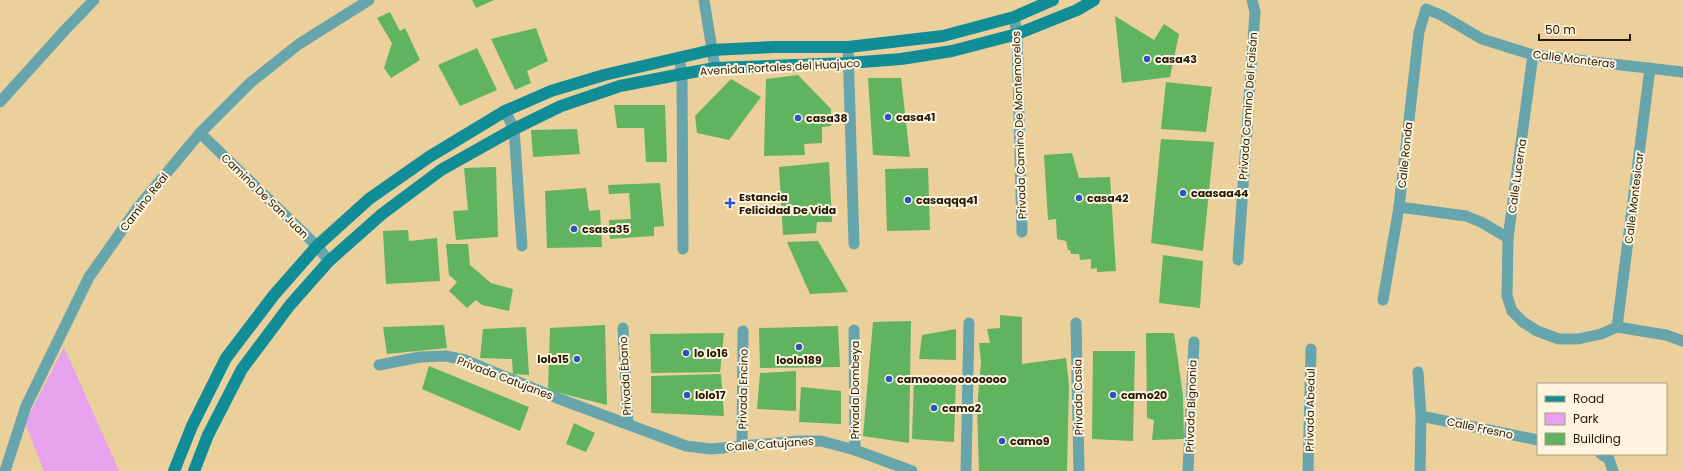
<svg xmlns="http://www.w3.org/2000/svg" width="1683" height="471" font-family="Poppins,sans-serif">
<style>
.green{fill:#e7a2ee}
.building{fill:#60b35f}
.lines{fill:none;stroke-linecap:round;stroke-linejoin:round}
.street{stroke:#67a5ac;stroke-width:11}
.secondary{stroke:#108d97;stroke-width:12}
.poi-dot{fill:#2756c4;stroke:#fff4de;stroke-width:1.5}
.labels{text-anchor:middle;dominant-baseline:central;stroke-width:4;stroke-linejoin:round;paint-order:stroke}
.poi-label{font-size:11px;font-weight:bold;fill:#241a05;stroke:#fff4de;text-anchor:start}
.street-label{font-size:11px;fill:#241a05;stroke:#fff4de}
</style>
<rect width="100%" height="100%" fill="#ecd09b"/>
<path class="green" d="M64,347L119,471H44L25,423Z"/>
<g class="building">
<path d="M472,0H494L476,8Z"/>
<path d="M390,12L400,31L405,28L420,60L391,78L384,68L392,43L377,18Z"/>
<path d="M1115,16L1154,40L1164,24L1179,34L1170,77L1122,83Z"/>
<path d="M536,28L548,61L527,71L531,83L515,90L491,39Z"/>
<path d="M477,48L497,90L460,106L438,65Z"/>
<path d="M798,75L831,109V126L822,127V143L804,144L805,155L764,156L766,79Z"/>
<path d="M868,78H901L910,157L873,155Z"/>
<path d="M731,79L761,97L729,140L697,133L695,116Z"/>
<path d="M1166,82L1212,87L1206,132L1161,129Z"/>
<path d="M614,105H665L667,162H646L644,128H617Z"/>
<path d="M577,129L580,154L533,157L531,130Z"/>
<path d="M1161,139L1214,142L1203,251L1151,243Z"/>
<path d="M1072,153L1079,178L1110,177L1116,271L1097,272V268L1091,269V259L1080,260L1079,254H1071L1070,250H1068L1066,241L1057,239L1056,219L1048,220L1044,155Z"/>
<path d="M829,162L832,222H817L816,233L783,235L779,167Z"/>
<path d="M496,167L498,237L456,240L453,211L468,210L464,168Z"/>
<path d="M928,168L930,230L887,231L885,169Z"/>
<path d="M660,183L664,226L654,227V236L610,239L609,220L631,219L629,193L609,194L608,185Z"/>
<path d="M586,188L589,211L600,210L602,247L547,248L545,191Z"/>
<path d="M408,230L409,241L437,238L440,281L386,284L383,231Z"/>
<path d="M818,241L848,292L810,294L787,242Z"/>
<path d="M446,244H468L470,265L491,283L513,289L509,311L482,305L476,300L467,308L449,291L457,282L449,275Z"/>
<path d="M1163,255L1203,261L1200,308L1159,303Z"/>
<path d="M1000,315L1022,317V364L1066,358L1069,386L1067,471H979L977,408L981,362L979,343H990L987,329L1000,328Z"/>
<path d="M911,321L909,443L863,436L873,322Z"/>
<path d="M444,325L447,348L387,354L383,327Z"/>
<path d="M605,325L607,405L548,390L550,328Z"/>
<path d="M838,326L840,367L760,368L759,328Z"/>
<path d="M526,327L529,375L513,374L512,359L480,358L483,329Z"/>
<path d="M956,329V360L919,359L922,335Z"/>
<path d="M724,333L720,372L651,373L650,334Z"/>
<path d="M1146,333H1174L1183,396L1184,439L1152,440L1154,420L1147,418Z"/>
<path d="M1093,351H1135L1133,441L1092,439Z"/>
<path d="M429,366L529,407L520,431L422,389Z"/>
<path d="M796,371V411L757,409L760,373Z"/>
<path d="M721,374L724,416L651,413V376Z"/>
<path d="M914,376L956,377L954,442L912,439Z"/>
<path d="M801,387L841,391V424L799,422Z"/>
<path d="M574,423L595,433L586,452L566,444Z"/>
</g>
<g class="lines">
<g class="street">
<path d="M704,0L715,68"/>
<path d="M1014,17L1017,34L1022,232"/>
<path d="M848,47L854,244"/>
<path d="M1533,55L1508,238L1507,296L1512,311L1523,322L1537,331L1559,339H1578L1601,334L1617,327L1666,335L1683,341"/>
<path d="M679,58L682,74L683,249"/>
<path d="M0,102L66,29L94,0"/>
<path d="M505,111L514,129L522,246"/>
<path d="M200,133L317,246L329,261"/>
<path d="M1399,207L1466,216L1481,222L1508,238"/>
<path d="M1238,260L1255,12L1252,0"/>
<path d="M1383,300L1399,207L1419,32L1426,9L1441,15L1482,39L1533,55L1683,72"/>
<path d="M1076,323L1079,471"/>
<path d="M1617,327L1650,68"/>
<path d="M623,328L628,424"/>
<path d="M854,330L855,450"/>
<path d="M379,365L420,357L446,356L465,360L557,398L686,446L711,449L798,441H821L855,450L912,471"/>
<path d="M1418,372L1421,416L1420,471"/>
<path d="M1421,416L1538,440"/>
<path d="M742,446L743,331"/>
<path d="M1601,454L1609,459L1613,471"/>
<path d="M5,471L26,406L89,277L139,206L200,133L250,83L299,44L369,0"/>
<path d="M966,471L969,323"/>
<path d="M1188,471L1194,342"/>
<path d="M1308,471L1311,349"/>
</g>
<g class="secondary">
<path d="M174,471L192,426L226,358L274,295L317,246L369,199L429,157L505,111L551,91L604,75L712,50L774,47H848L943,36L1014,17L1053,0"/>
<path d="M194,471L208,435L242,369L290,305L329,261L382,214L441,170L514,129L561,106L620,86L682,74L715,68L848,63L901,59L952,51L1017,34L1077,10L1094,0"/>
</g>
</g>
<g class="poi-dot">
<circle cx="1147" cy="59" r="4"/>
<circle cx="888" cy="117" r="4"/>
<circle cx="798" cy="118" r="4"/>
<circle cx="1183" cy="193" r="4"/>
<circle cx="1079" cy="198" r="4"/>
<circle cx="908" cy="200" r="4"/>
<path d="M728 197h4v4h4v4h-4v4h-4v-4h-4v-4h4z"/>
<circle cx="574" cy="229" r="4"/>
<circle cx="799" cy="347" r="4"/>
<circle cx="686" cy="353" r="4"/>
<circle cx="577" cy="359" r="4"/>
<circle cx="889" cy="379" r="4"/>
<circle cx="687" cy="395" r="4"/>
<circle cx="1113" cy="395" r="4"/>
<circle cx="934" cy="408" r="4"/>
<circle cx="1002" cy="441" r="4"/>
</g>
<g class="labels">
<g class="poi-label">
<text x="1155" y="59">casa43</text>
<text x="896" y="117">casa41</text>
<text x="806" y="118">casa38</text>
<text x="1191" y="193">caasaa44</text>
<text x="739" y="197">Estancia<tspan x="739" dy="13">Felicidad De Vida</tspan></text>
<text x="1087" y="198">casa42</text>
<text x="916" y="200">casaqqq41</text>
<text x="582" y="229">csasa35</text>
<text x="694" y="353">lo lo16</text>
<text x="569" y="359" text-anchor="end">lolo15</text>
<text x="799" y="360" text-anchor="middle">loolo189</text>
<text x="897" y="379">camoooooooooooo</text>
<text x="695" y="395">lolo17</text>
<text x="1121" y="395">camo20</text>
<text x="942" y="408">camo2</text>
<text x="1010" y="441">camo9</text>
</g>
<g class="street-label">
<text transform="translate(1574 59) rotate(7)">Calle Monteras</text>
<text transform="translate(780 67) rotate(-3)">Avenida Portales del Huajuco</text>
<text transform="translate(1248 106) rotate(-86)">Privada Camino Del Faisán</text>
<text transform="translate(1019 125) rotate(-92)">Privada Camino De Montemorelos</text>
<text transform="translate(1405 155) rotate(-84)">Calle Ronda</text>
<text transform="translate(1517 176) rotate(-82)">Calle Lucerna</text>
<text transform="translate(265 196) rotate(44)">Camino De San Juan</text>
<text transform="translate(1634 198) rotate(-83)">Calle Montesicar</text>
<text transform="translate(144 202) rotate(-52)">Camino Real</text>
<text transform="translate(625 376) rotate(-93)">Privada Ébano</text>
<text transform="translate(505 378) rotate(21)">Privada Catujanes</text>
<text transform="translate(743 389) rotate(-89)">Privada Encino</text>
<text transform="translate(855 390) rotate(-90)">Privada Dombeya</text>
<text transform="translate(1078 397) rotate(-91)">Privada Casia</text>
<text transform="translate(1191 406) rotate(-88)">Privada Bignonia</text>
<text transform="translate(1310 410) rotate(-89)">Privada Abedul</text>
<text transform="translate(1480 428) rotate(12)">Calle Fresno</text>
<text transform="translate(770 444) rotate(-4)">Calle Catujanes</text>
</g>
</g>
<rect x="1537" y="383" width="130" height="72" fill="#fff4de" stroke="#a79d87"/>
<rect x="1545" y="396" width="20" height="6" fill="#108d97" stroke="#a79d87"/>
<text x="1573" y="403" font-size="12" fill="#241a05">Road</text>
<rect x="1545" y="413" width="20" height="12" fill="#e7a2ee" stroke="#a79d87"/>
<text x="1573" y="423" font-size="12" fill="#241a05">Park</text>
<rect x="1545" y="433" width="20" height="12" fill="#60b35f" stroke="#a79d87"/>
<text x="1573" y="443" font-size="12" fill="#241a05">Building</text>
<path d="M1539 34v6h91v-6" fill="none" stroke="#241a05" stroke-width="2"/>
<text x="1545" y="34" font-size="12" fill="#241a05" stroke="#fff4de" stroke-width="3" paint-order="stroke">50 m</text>
</svg>
